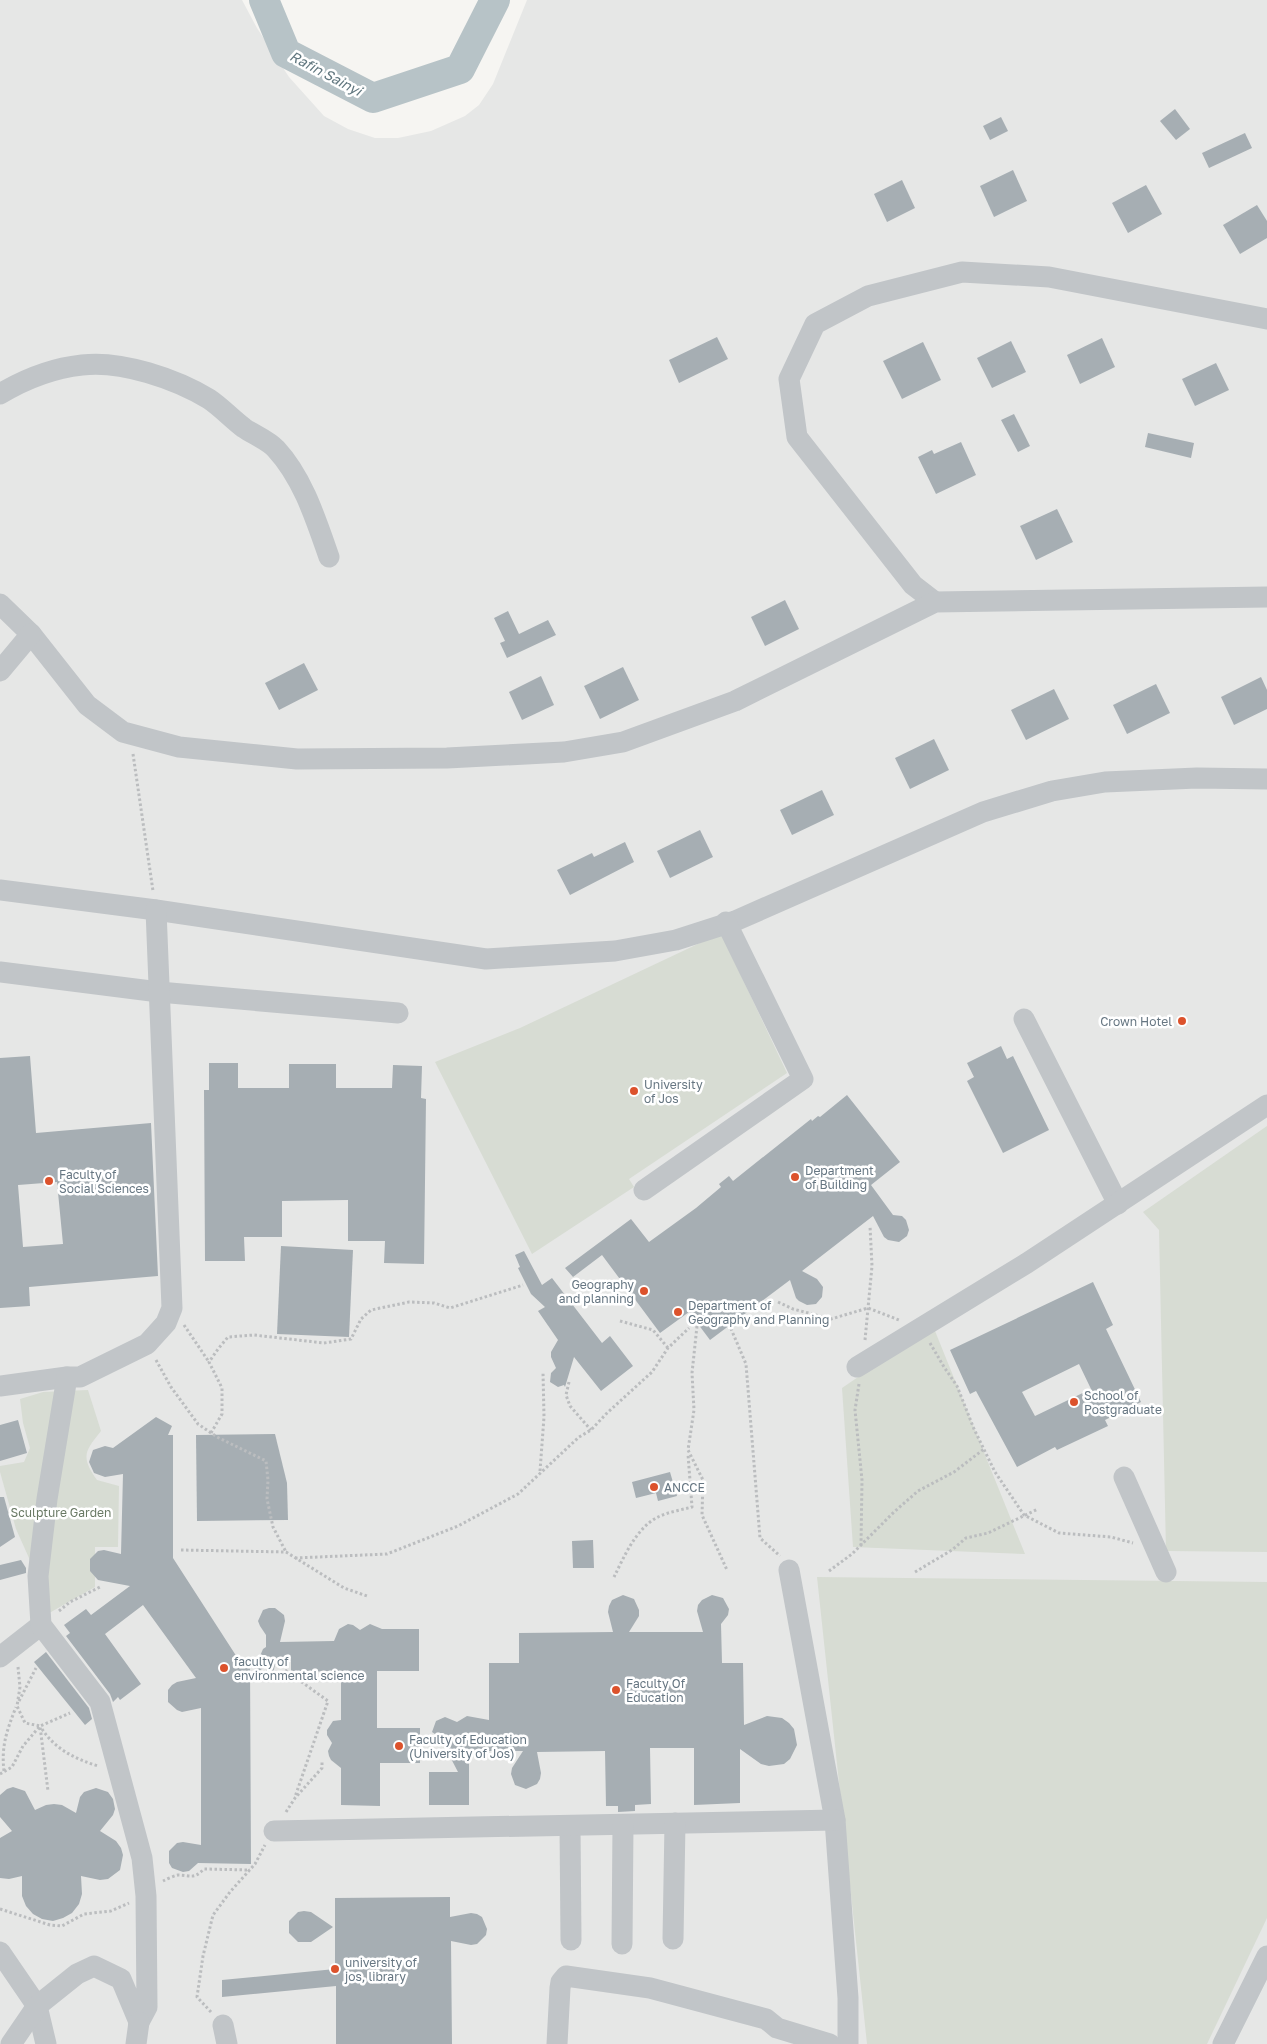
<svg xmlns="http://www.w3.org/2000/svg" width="1267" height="2044" font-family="'Golos Text',sans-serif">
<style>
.built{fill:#e6e7e6}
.green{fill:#d7dcd3}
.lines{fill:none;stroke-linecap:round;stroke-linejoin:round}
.river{stroke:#b7c3c7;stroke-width:30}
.building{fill:#a6aeb3;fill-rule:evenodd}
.path{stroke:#bbbdbf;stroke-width:3;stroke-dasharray:2.5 2.5;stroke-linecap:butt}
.minor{stroke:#c1c5c8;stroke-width:21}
.poi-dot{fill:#dc522c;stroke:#fff;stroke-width:2}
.labels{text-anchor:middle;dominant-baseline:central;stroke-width:5;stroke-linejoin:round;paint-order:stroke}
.poi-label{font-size:12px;fill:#667682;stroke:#fff;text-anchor:start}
.park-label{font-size:12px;fill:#697964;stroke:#fff}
.water-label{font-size:14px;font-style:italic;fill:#61777f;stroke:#fff}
</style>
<rect width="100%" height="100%" fill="#f6f5f2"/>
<path class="built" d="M0,0H242L257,28L289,77L324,116L348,129L375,138H398L431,131L465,116L479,105L493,84L527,0H1267V2044H0Z"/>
<g class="green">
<path d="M721,933L787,1073L629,1179L634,1187L532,1254L435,1062L520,1028Z"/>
<path d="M1267,1126V1552L1166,1551L1159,1230L1143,1212Z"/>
<path d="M933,1326L1025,1554L853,1547L842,1388Z"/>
<path d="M88,1390L101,1431C84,1452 81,1457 97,1480L119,1486L118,1547H95V1587L44,1616L29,1558L16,1529L0,1472V1466L24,1462L30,1448L23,1423L20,1399L43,1392Z"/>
<path d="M817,1577L1267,1582V1918L1207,2044H867Z"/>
</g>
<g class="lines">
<path class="river" d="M264,0L286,53L373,98L460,69L495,0"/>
</g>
<g class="building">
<path d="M1175,109L1190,129L1176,140L1160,121Z"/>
<path d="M1001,117L1008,131L990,140L983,126Z"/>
<path d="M1245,133L1252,148L1209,168L1202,153Z"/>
<path d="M1013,170L1027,201L994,217L980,186Z"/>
<path d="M902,180L915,208L887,222L874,194Z"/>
<path d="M1146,185L1162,214L1128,233L1112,203Z"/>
<path d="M1257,205L1267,221V238L1240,254L1223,225Z"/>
<path d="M717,337L728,359L679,383L669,360Z"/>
<path d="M1102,338L1115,367L1080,384L1067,355Z"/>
<path d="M1011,341L1026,372L992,388L977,358Z"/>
<path d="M923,342L941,380L902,399L883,361Z"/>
<path d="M1216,363L1229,390L1195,406L1182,379Z"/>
<path d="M1014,414L1030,446L1018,452L1001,420Z"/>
<path d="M1148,433L1194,443L1191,458L1145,447Z"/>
<path d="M961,442L976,475L936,494L918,457L932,450L934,454Z"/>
<path d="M1057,509L1073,542L1036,560L1020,526Z"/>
<path d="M785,600L799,629L765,646L751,617Z"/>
<path d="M508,611L519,634L548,620L556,635L507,658L500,643L505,641L494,618Z"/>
<path d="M304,663L318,690L279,710L265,683Z"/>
<path d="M623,667L639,700L600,719L584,686Z"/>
<path d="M541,676L554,705L522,720L509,692Z"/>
<path d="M1261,677L1267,690V709L1234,725L1221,697Z"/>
<path d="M1156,684L1170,713L1127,734L1113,705Z"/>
<path d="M1054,689L1069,719L1026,740L1011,710Z"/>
<path d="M934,739L949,770L910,789L895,758Z"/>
<path d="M822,790L834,815L792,835L780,810Z"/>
<path d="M700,830L713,857L670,878L657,851Z"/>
<path d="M625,842L634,862L570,895L557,870L592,853L594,857Z"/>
<path d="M1001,1046L1007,1059L1013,1056L1049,1130L1003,1153L967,1081L974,1077L967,1063Z"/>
<path d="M30,1056L36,1133L151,1123L158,1276L29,1287L30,1306L0,1308V1058ZM57,1182L63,1244L23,1247L18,1185Z"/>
<path d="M209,1063H238V1088H289V1064H336V1088H392L393,1065L422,1066L421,1098L426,1099L424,1264L384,1263L385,1241H348V1200L282,1201V1237H244L245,1261H205L204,1090H209Z"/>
<path d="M847,1095L900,1162L871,1185L893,1215L902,1216L906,1220L909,1230L907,1236L899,1242L888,1240L884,1237L873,1216L802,1271L817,1279L823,1287L822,1297L816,1304L807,1305L799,1301L796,1298L790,1280L710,1340L689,1312L660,1333L602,1255L573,1277L565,1268L631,1219L649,1242L696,1208L721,1187L719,1184L729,1176L733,1181L811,1119L812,1121L818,1116L820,1117Z"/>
<path d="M281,1246L353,1250L349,1337L277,1334Z"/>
<path d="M524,1251L542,1285L552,1278L602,1343L610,1336L633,1366L601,1391L574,1357L565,1387L564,1385L558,1387L550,1382L551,1373L556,1368L551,1357V1352L558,1340L538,1311L545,1307L531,1294L518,1268L520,1267L515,1255Z"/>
<path d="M1093,1282L1113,1325L1106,1329L1141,1402L1105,1420L1108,1426L1057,1450L1055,1447L1017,1467L976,1391L970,1394L950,1350ZM1079,1364L1091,1389L1035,1416L1022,1392Z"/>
<path d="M156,1417L172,1426L168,1435H173V1558L244,1668L250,1664L251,1864L198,1863L189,1871L183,1872L172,1868L169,1863V1851L177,1843L183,1842L201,1845V1708L182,1712L177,1710L168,1702V1690L172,1685L177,1682L196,1678L143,1605L105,1634L141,1684L120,1700L118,1697L113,1702L110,1694L66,1636L70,1633L64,1625L86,1609L91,1615L130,1586L98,1580L90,1571V1559L98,1551L104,1550L121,1554L123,1474L105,1477L94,1473L89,1462L93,1450L105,1446L113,1448Z"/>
<path d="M18,1420L27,1453L0,1461V1425Z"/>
<path d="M275,1434L287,1483L288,1520L197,1521L196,1435Z"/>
<path d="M670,1472L677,1496L658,1501L656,1493L636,1498L632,1482Z"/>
<path d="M0,1497H4L15,1537L0,1547Z"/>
<path d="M593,1540L594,1568H573L572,1541Z"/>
<path d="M21,1560L26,1568V1573L0,1580V1565Z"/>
<path d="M623,1595L634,1599L639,1610V1616L629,1632H703L697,1611L698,1605L702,1600L712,1595L723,1598L729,1609L728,1615L721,1624L722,1663H743L744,1725L767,1716L782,1718L789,1723L794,1729L797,1745L790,1759L784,1764L769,1766L761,1764L740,1749V1803L694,1805V1748H650L651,1804L635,1805V1811L618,1812V1806H606L605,1751L537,1752L541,1773L540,1779L537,1784L526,1789L515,1785L511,1774L512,1768L523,1751H469V1805H429V1772H458L446,1749L445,1741L432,1732L436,1721L445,1717L457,1722L467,1716L489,1720V1663H519V1633L613,1632L608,1612L609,1606L612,1600Z"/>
<path d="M269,1608H275L284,1615L285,1621L280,1642L334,1641L339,1629L348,1624L353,1625L360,1630L370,1624L382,1629H419V1671H377V1728H420V1763H380V1806L341,1805V1768L331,1760L329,1756L328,1751L332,1743L327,1735V1730L333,1721L341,1720V1671L291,1672V1661L275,1665L272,1678L266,1677V1666L251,1677L263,1649L266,1647V1635L260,1626L258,1621L263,1610Z"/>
<path d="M46,1652L89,1708L92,1719L85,1725L34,1662Z"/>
<path d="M13,1787L25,1791L35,1810L46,1805L54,1804L62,1805L76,1813L80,1797L84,1792L96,1788L108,1792L113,1799L115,1809L113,1815L100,1831L116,1841L121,1848L123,1855L120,1870L108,1879L100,1880L81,1876L82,1894L79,1904L72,1913L63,1918L53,1921L42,1919L33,1914L26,1906L22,1896V1876L9,1879L0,1878V1838L12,1831L0,1817V1795L7,1789Z"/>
<path d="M450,1897V1917L471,1913L477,1914L482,1917L487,1929L486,1935L477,1944L471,1945L451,1941L452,2044H336V1986L222,1997V1980L335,1969V1898Z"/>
<path d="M304,1911L311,1912L333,1927L311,1942H298L289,1933V1921L298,1912Z"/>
</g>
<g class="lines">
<g class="path">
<path d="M133,754L153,891"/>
<path d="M778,1302L793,1309L831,1319L868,1308L899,1320"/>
<path d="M723,1310L746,1364L760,1538L780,1556"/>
<path d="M620,1321L653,1330L668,1348"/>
<path d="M184,1325L209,1362"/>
<path d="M697,1326L692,1373L694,1410L688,1450L703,1480L702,1515L727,1570"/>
<path d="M865,1340L872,1266L870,1226"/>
<path d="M930,1343L944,1367L957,1386L974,1429L995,1472L1024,1515L1059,1533L1111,1537L1133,1543"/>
<path d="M156,1360L171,1387L198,1424L217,1437L266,1461L268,1480L267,1499L273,1527L286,1552"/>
<path d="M569,1382L566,1395L570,1406L591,1430"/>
<path d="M859,1384L855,1410L862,1480L861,1545"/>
<path d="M211,1433L222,1414V1388L209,1362L218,1349L228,1337L254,1335L324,1343L351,1339L361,1319L371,1310L409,1302L434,1303L450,1308L523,1285"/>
<path d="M540,1471L544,1417L543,1372"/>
<path d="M181,1550L286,1552L344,1588L367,1596"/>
<path d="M295,1558L387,1554L458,1526L518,1494L579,1437L591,1430L607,1413L652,1372L668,1348L689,1328"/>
<path d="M829,1571L852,1554L894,1512L918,1491L954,1472L984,1449"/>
<path d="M915,1572L952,1550L966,1538L988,1533L1038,1509"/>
<path d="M614,1577C624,1557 636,1528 658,1517C668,1512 681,1510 692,1507L688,1454"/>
<path d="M59,1611L70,1602L100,1587"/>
<path d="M18,1667L20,1687L17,1706L25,1723L40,1726L48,1791"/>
<path d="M285,1670L328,1701L295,1797"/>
<path d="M19,1701L36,1668"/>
<path d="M42,1729C55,1749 75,1759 98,1766"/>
<path d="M4,1771C1,1746 7,1730 16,1707"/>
<path d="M0,1774L12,1767L23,1746L40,1726L70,1713"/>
<path d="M286,1812L295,1798L322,1768V1761"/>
<path d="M163,1881C167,1879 173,1876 178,1875C191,1875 193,1880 204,1869L250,1870"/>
<path d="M0,1909L50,1925L62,1926L84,1914L111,1911L129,1903"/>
<path d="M211,2012L197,1997L203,1956L213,1915L230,1892L255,1864L265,1845"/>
</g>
<g class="minor">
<path d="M0,394C25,379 54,368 82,365C121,360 176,379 209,399C221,407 232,419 244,428C254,435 268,440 276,449C303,478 316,520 329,557"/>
<path d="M935,602L913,585L797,437L789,379L815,324L868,296L962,272L1049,277L1267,319"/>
<path d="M0,604L31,634L87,705L123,732L179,747L297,759L447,758L564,752L623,742L735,701L935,602L1267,597"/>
<path d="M0,671L31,634"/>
<path d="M0,890L156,910L486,959L615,951L676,940L735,921L983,812L1052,791L1105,782L1197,778L1267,779"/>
<path d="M0,972L159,992L398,1013"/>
<path d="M1024,1019L1118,1204"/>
<path d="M644,1190L803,1079L726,922"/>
<path d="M857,1367L1027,1263L1267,1105"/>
<path d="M0,1386L67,1377"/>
<path d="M1124,1477L1166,1572"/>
<path d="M789,1570L835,1820L848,1998V2044"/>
<path d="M0,1657L41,1625"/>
<path d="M570,1826L571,1940"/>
<path d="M274,1831L835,1820"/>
<path d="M673,1939L675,1823"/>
<path d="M622,1944L623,1825"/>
<path d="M0,1952L37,2006L46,2044"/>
<path d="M223,2025L227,2044"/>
<path d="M11,2044L37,2006L77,1974L94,1966L121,1979L139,2022L147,2007L146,1896L142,1858L100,1702L41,1625L38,1576L47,1499L67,1377H80L147,1344L166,1323L172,1308L156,910"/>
<path d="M136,2044L139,2022"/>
<path d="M557,2044L560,1988L561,1982L566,1976L650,1988L766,2019L777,2028L830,2044"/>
<path d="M1223,2044L1267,1956"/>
</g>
</g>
<g class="poi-dot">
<circle cx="1182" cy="1021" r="5"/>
<circle cx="634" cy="1091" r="5"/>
<circle cx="795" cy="1177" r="5"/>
<circle cx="49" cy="1181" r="5"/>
<circle cx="644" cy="1291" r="5"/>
<circle cx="678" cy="1312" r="5"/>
<circle cx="1074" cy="1402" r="5"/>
<circle cx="654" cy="1487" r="5"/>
<circle cx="224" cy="1668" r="5"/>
<circle cx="616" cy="1690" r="5"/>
<circle cx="399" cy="1746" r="5"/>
<circle cx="335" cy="1969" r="5"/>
</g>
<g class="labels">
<g class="poi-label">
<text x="1172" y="1021" text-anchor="end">Crown Hotel</text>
<text x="644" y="1084">University<tspan x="644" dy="14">of Jos</tspan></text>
<text x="805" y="1170">Department<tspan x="805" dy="14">of Building</tspan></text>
<text x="59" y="1174">Faculty of<tspan x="59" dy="14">Social Sciences</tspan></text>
<text x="634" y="1284" text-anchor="end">Geography<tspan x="634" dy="14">and planning</tspan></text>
<text x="688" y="1305">Department of<tspan x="688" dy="14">Geography and Planning</tspan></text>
<text x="1084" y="1395">School of<tspan x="1084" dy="14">Postgraduate</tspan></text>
<text x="664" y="1487">ANCCE</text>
<text x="234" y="1661">faculty of<tspan x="234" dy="14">environmental science</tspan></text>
<text x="626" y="1683">Faculty Of<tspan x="626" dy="14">Education</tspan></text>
<text x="409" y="1739">Faculty of Education<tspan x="409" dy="14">(University of Jos)</tspan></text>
<text x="345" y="1962">university of<tspan x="345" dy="14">jos, library</tspan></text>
</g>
<g class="park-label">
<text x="61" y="1512">Sculpture Garden</text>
</g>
<g class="water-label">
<text transform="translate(326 73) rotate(28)">Rafin Sainyi</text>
</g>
</g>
</svg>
